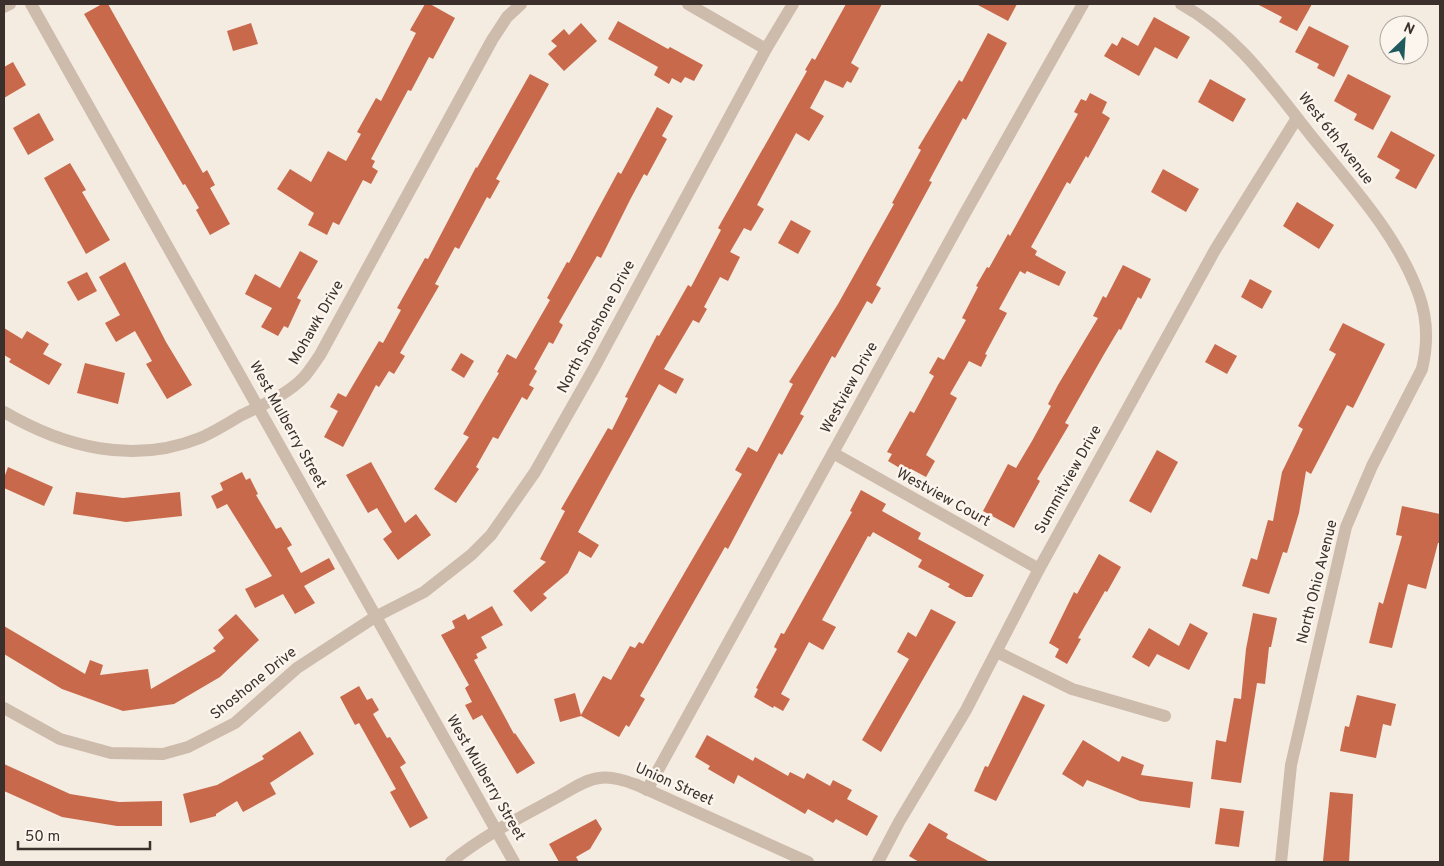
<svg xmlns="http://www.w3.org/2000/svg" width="1444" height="866" font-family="Overpass,sans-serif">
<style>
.building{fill:#c8694b}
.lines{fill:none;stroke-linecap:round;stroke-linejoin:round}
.street{stroke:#cdbbac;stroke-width:12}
.labels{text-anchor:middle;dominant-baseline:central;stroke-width:5;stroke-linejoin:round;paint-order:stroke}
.street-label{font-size:15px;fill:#3b302b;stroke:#fbf5ee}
</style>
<rect width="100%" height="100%" fill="#f4ebe1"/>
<g class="building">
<path d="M102,4H108L203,173L207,170L215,185L210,188L230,224L210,235L196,210L199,208L185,184L183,185L84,14Z"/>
<path d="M425,4H430L455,18L433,59L429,57L411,91L408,90L371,159L375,161L372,167L378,171L371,184L363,180L339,225L333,222L327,235L308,225L314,213L277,189L290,169L311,182L328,151L346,161L361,134L357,132L376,98L381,101L416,33L410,30Z"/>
<path d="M846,4H882L851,63L859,68L851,83L847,81L843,88L825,80L810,108L824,116L809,141L796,133L757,205L764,209L751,231L744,228L730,252L740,257L728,281L720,277L704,307L707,309L699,323L693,320L664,369L684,379L676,394L659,384L578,532L599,545L591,558L579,551L568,573L543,594L547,598L531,612L513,591L546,562L540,559L565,511L561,509L608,428L612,430L628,398L625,397L657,335L659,336L688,285L691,287L721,230L718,228L807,71L805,70L812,58L815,60Z"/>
<path d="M976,4H1017L1008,21Z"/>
<path d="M1257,4H1312L1297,31L1279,22L1282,17Z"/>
<path d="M1154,17L1190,37L1177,59L1155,47L1139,76L1104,56L1112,43L1117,46L1122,37L1138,46Z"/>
<path d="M618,21L668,49L670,47L703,65L694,81L685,77L681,83L672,78L669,84L654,75L658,67L608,39Z"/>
<path d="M251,23L258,44L233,51L227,31Z"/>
<path d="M581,23L597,41L564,71L548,54L557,46L551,41L564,29L569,35Z"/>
<path d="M1309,26L1349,46L1334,77L1317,68L1319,64L1295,52Z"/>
<path d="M988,33L1007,43L966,120L963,118L929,181L932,182L876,285L881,288L872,304L867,301L835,358L832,356L800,414L804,416L782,455L779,453L728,549L725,547L640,696L645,699L629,727L626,725L619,737L581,716L560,722L554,699L575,693L581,715L603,676L611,680L630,646L635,648L639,642L643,644L742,474L735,470L748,447L757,452L793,384L789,382L838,304L894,204L892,203L921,150L918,148L959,80L962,82Z"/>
<path d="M13,62L26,85L4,98V67Z"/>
<path d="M530,74L549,84L496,179L500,181L490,199L487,197L459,249L455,247L435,284L439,286L400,353L405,356L394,374L389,371L379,387L376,385L343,447L324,437L338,411L330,407L338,393L346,397L379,341L383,343L401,310L397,308L425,258L428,259L476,167L477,168Z"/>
<path d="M1348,74L1391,96L1373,130L1354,120L1357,114L1334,101Z"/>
<path d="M1210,79L1246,99L1233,122L1198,102Z"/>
<path d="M1090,93L1107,102L1102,113L1110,118L1088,158L1086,156L1070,184L1067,182L1031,247L1037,251L1035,255L1066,272L1059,286L1027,271L1025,274L1020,271L999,309L1007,313L985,354L987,355L981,367L969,361L950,394L957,398L926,455L935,461L926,477L911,469L908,473L888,461L892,454L887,452L910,411L914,413L934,376L929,373L938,357L944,360L966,320L962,318L978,287L976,286L987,267L989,268L1008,234L1010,236L1078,114L1074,112L1081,99L1086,101Z"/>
<path d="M657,107L673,116L662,136L667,139L647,176L644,174L631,198L601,258L597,256L559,322L563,325L553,344L549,342L534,369L537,371L529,385L534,388L527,400L522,397L498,439L493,437L476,467L479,469L456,503L434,489L469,437L463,434L499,373L497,372L507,354L516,359L550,300L547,298L567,262L569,263L618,172L621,174Z"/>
<path d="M39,113L54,140L28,155L13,128Z"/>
<path d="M1391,131L1435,155L1416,189L1395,178L1400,170L1377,157Z"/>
<path d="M70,163L86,190L82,192L110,240L86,254L44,178Z"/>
<path d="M1163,169L1199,189L1186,212L1151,192Z"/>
<path d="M1297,202L1334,225L1319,249L1283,226Z"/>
<path d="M791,220L811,231L798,254L778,243Z"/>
<path d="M300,251L318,261L297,298L301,300L288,328L284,326L278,336L261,327L272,308L245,294L255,274L280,288Z"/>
<path d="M125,262L166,342L192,385L167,399L146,364L152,361L135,331L116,342L105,323L120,315L99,277Z"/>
<path d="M1123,265L1151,279L1141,299L1138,297L1121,330L1119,329L1103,356L1065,423L1069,425L1037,479L1040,481L1014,528L983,511L1008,464L1016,468L1032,441L1051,406L1048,404L1058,385L1098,318L1093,316L1103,296L1106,298Z"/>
<path d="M87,272L97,291L78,301L67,282Z"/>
<path d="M1250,279L1272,291L1262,309L1241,297Z"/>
<path d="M1343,323L1385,344L1353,408L1347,405L1311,474L1306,471L1299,513L1287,553L1283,552L1269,594L1242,586L1251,558L1257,560L1268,520L1273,521L1282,472L1303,429L1298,426L1336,354L1329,350Z"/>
<path d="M4,328L22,339L27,331L49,344L43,354L62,364L49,385L9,362L11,359L4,355Z"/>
<path d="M1215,344L1237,356L1227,374L1205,362Z"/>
<path d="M461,353L474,361L464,378L451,370Z"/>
<path d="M85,363L125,373L118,404L77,393Z"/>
<path d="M1157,450L1178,462L1151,513L1129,501Z"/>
<path d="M371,462L405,523L416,514L431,535L398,560L383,539L392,532L377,508L368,513L346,475Z"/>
<path d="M8,467L53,487L44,506L4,488V478Z"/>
<path d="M242,472L246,480L250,478L258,494L256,495L276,529L281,527L292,545L287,548L301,573L329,558L335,569L304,586L315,603L295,614L283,594L255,608L245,589L272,576L227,504L217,509L211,496L223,490L220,483Z"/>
<path d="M861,490L886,504L882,511L921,533L918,539L984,575L972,597H966L948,587L950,584L918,567L922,560L873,532L870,537L868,536L822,620L836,627L823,650L809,642L781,694L790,699L783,711L774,706L773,708L754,697L758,689L756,688L777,649L774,647L781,633L784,634L852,512L850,511Z"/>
<path d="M76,492L123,498L180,492L182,516L126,522L73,514Z"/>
<path d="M1402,506L1440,514V543H1438L1426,589L1408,584L1392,648L1369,643L1379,602L1383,604L1402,536L1396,535Z"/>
<path d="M1099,554L1121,567L1107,592L1105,591L1078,638L1081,639L1067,664L1055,657L1059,649L1049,643L1074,592L1077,594Z"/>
<path d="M492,606L503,625L481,637L487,648L476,654L478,658L474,660L514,734L515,733L535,763L517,774L482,715L473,720L465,705L472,702L465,688L469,685L441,635L455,628L452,621L465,614L468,620Z"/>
<path d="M931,609L956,622L881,752L862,740L909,659L897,652L908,632L916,637Z"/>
<path d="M1253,613L1277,618L1271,647H1269L1265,684L1257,683L1241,783L1211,779L1216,740L1226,742L1234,698L1241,699L1246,649Z"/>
<path d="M236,614L259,640L220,677L174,704L123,711L62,689L4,654V626L85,674L90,660L103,665L100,675L148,669L151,689L216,651L213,648L224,638L218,630Z"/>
<path d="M1190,623L1208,633L1189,670L1157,654L1149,667L1132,657L1149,628L1179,646Z"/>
<path d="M359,686L367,700L372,698L379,710L373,714L387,738L390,737L406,763L400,767L428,818L410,828L390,792L396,789L359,723L355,725L340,697Z"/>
<path d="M1023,695L1045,705L996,801L974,791L985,766L988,767Z"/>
<path d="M1357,695L1396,704L1391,726L1383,724L1376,758L1340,751L1345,726L1349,727Z"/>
<path d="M300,731L314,754L270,783L276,794L243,812L237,801L216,814V816L190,823L183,794L217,785L264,759L262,756Z"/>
<path d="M707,735L753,761L755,757L788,776L790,772L804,779L807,773L830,786L833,780L852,790L847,799L878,816L867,836L836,819L833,823L808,809L805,814L738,775L734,784L708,769L710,766L695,757Z"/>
<path d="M1083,740L1119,762L1122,756L1144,765L1141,775L1193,782L1190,808L1140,801L1087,780L1083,787L1062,774Z"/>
<path d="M4,764L70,794L119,802L162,801V826H117L62,817L4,791Z"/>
<path d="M1330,792L1353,794L1349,862L1323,861Z"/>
<path d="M1220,808L1244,811L1239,847L1215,844Z"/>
<path d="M596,819L602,829L590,849L576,857L579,862H559L549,844Z"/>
<path d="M929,823L948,834L946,838L990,862H919L909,856Z"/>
</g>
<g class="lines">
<g class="street">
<path d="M31,4L514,862"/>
<path d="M688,4L766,49"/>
<path d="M1181,4C1239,36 1273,88 1313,138C1352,186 1398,236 1419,295C1428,320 1428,344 1422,369L1372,466L1346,527L1291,765L1281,862"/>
<path d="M4,7L10,4"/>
<path d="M4,412C64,447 133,465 200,438C214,432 227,424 240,416C262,405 287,395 304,377C310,370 315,362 320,355L492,40L507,17L521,4"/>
<path d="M833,453L1039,569"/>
<path d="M997,652L1072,689L1165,716"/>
<path d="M4,708L60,739L111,753L163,754L188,747L235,723L297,668L375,617L424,592L471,555L491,535L535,472L594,368L766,49L793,4"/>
<path d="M647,790L964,215L1083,4"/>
<path d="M451,862C483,836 517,819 554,799C568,792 583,780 599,778C612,776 626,781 637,785L808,862"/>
<path d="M878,862L899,822L966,710L1039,569L1215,250L1297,118"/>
</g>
</g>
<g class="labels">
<g class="street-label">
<text transform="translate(1335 139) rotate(52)">West 6th Avenue</text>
<text transform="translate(317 323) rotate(-60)">Mohawk Drive</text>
<text transform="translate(597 327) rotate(-62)">North Shoshone Drive</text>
<text transform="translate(850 388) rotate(-61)">Westview Drive</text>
<text transform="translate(287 425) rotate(61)">West Mulberry Street</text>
<text transform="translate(1069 480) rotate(-61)">Summitview Drive</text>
<text transform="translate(943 498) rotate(29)">Westview Court</text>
<text transform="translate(1318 582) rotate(-76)">North Ohio Avenue</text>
<text transform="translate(254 684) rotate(-39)">Shoshone Drive</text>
<text transform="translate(485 778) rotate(60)">West Mulberry Street</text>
<text transform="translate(674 785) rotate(24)">Union Street</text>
</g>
</g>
<rect width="1444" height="866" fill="none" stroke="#3b302b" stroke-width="10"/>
<g transform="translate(1404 40) rotate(25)"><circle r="24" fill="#fbf5ee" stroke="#aea6a0"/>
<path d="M0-4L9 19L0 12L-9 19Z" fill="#1f5a5e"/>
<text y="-8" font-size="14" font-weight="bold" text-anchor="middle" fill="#3b302b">N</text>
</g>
<path d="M18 841v8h132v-8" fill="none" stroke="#3b302b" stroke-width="2.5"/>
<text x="25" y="841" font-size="15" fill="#3b302b" stroke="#fbf5ee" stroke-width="4" paint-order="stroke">50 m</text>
</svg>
